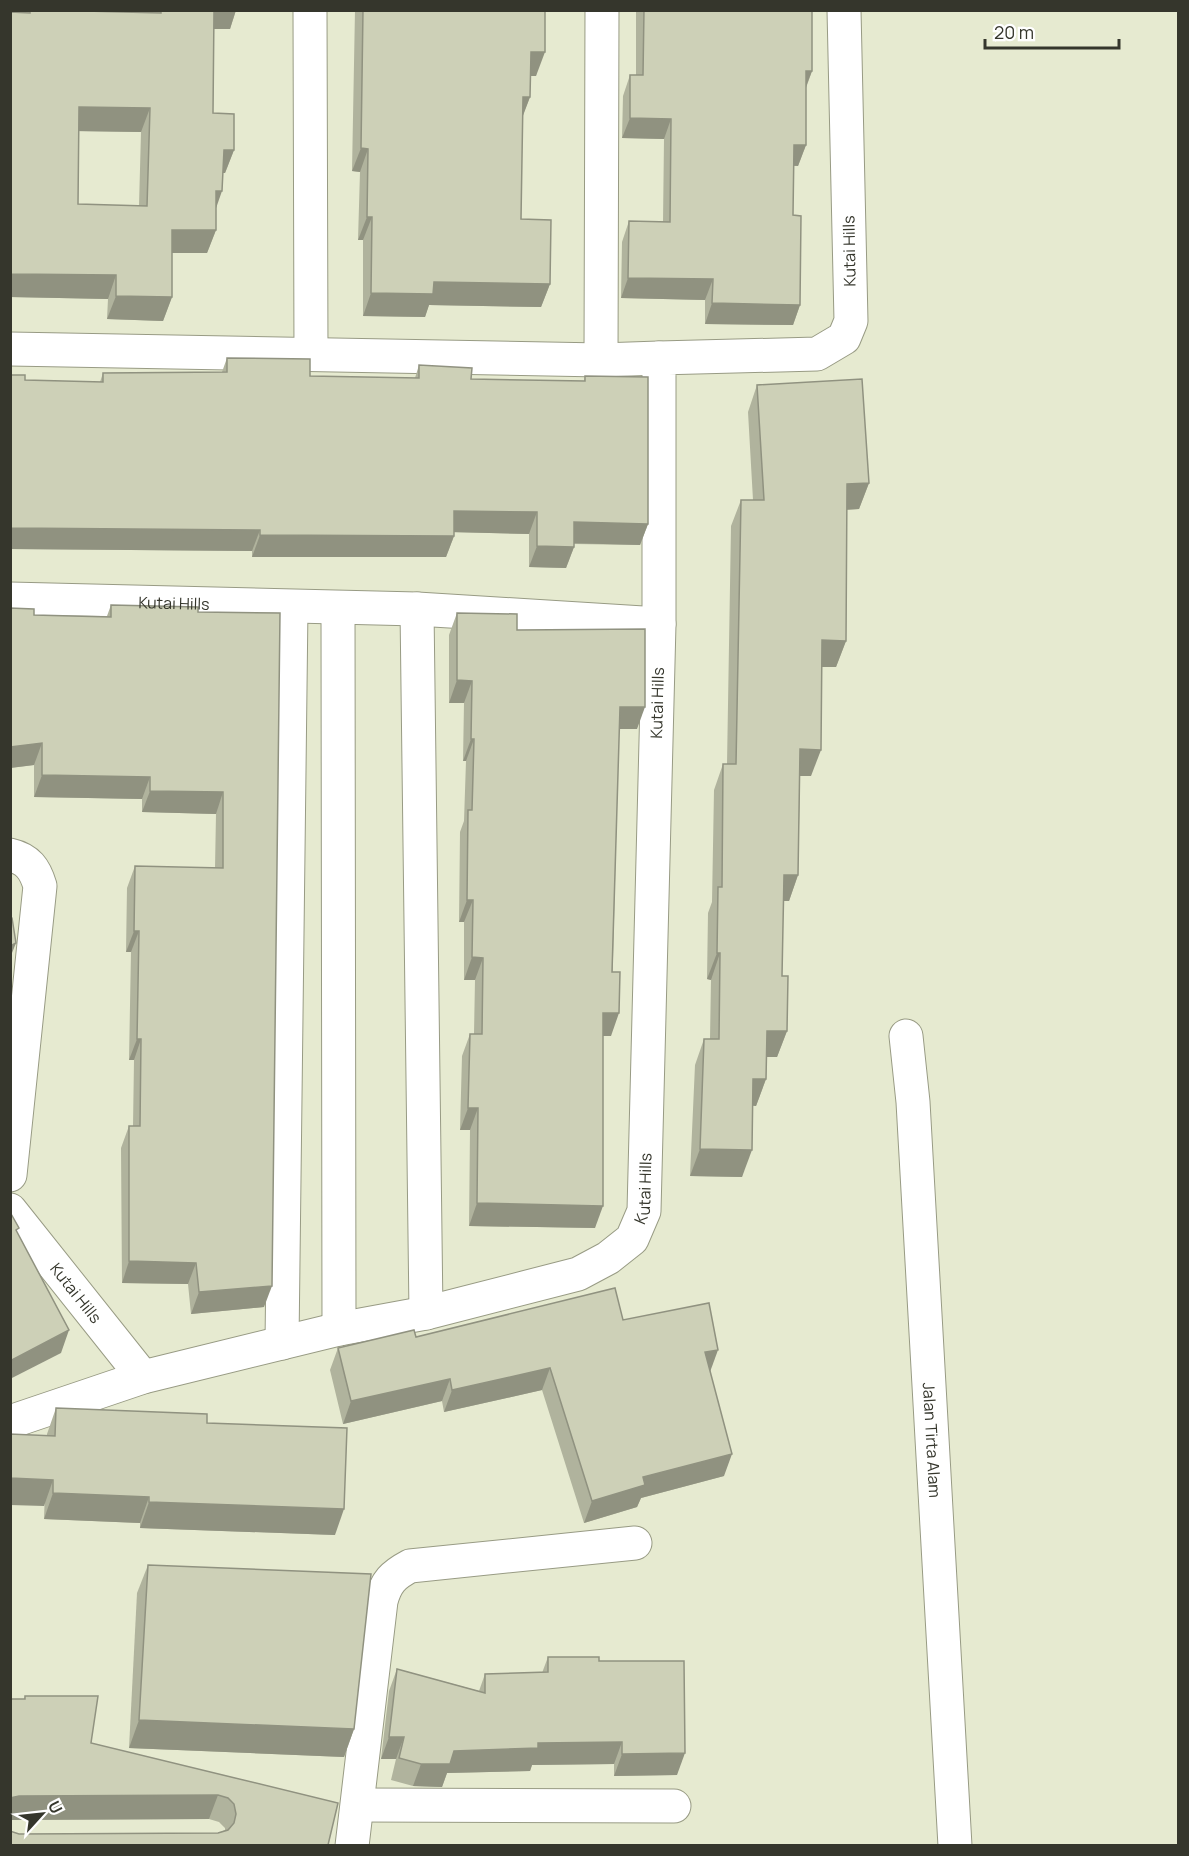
<svg xmlns="http://www.w3.org/2000/svg" width="1189" height="1856" font-family="Manrope,sans-serif">
<style>
.lines{fill:none;stroke-linecap:round;stroke-linejoin:round}
.minor-casing{stroke:#989b84;stroke-width:35}
.minor{stroke:#fff;stroke-width:33}
.wall{fill:#b0b39d;fill-rule:evenodd}
.shaded-wall{fill:#909280}
.building{fill:#cdd0b7;stroke:#909280;stroke-width:1.5;fill-rule:evenodd}
.labels{text-anchor:middle;dominant-baseline:central;stroke-width:5;stroke-linejoin:round;paint-order:stroke}
.street-label{font-size:16px;fill:#35362c;stroke:#fff}
</style>
<rect width="100%" height="100%" fill="#e6ead0"/>
<g class="lines">
<g class="minor-casing">
<g id="minor">
<path d="M310,10L311,354"/>
<path d="M10,349L601,360L659,358"/>
<path d="M601,360L602,10"/>
<path id="s1" d="M10,599L417,609L659,624"/>
<path d="M338,608L339,1329"/>
<path d="M417,609L426,1313"/>
<path d="M10,855C28,859 35,869 40,886L10,1175"/>
<path id="s2" d="M906,1036L913,1102L955,1846"/>
<path id="s3" d="M10,1210L143,1377"/>
<path d="M282,1343L291,607"/>
<path id="s4" d="M10,1422L143,1377L339,1329L426,1313L578,1274L608,1258L632,1239L644,1211L659,624V358L817,354L844,338L851,321L844,10"/>
<path d="M359,1805L674,1806"/>
<path d="M352,1846L381,1601C386,1582 393,1575 410,1566L635,1543"/>
</g>
</g>
<use href="#minor" class="minor"/>
</g>
<g class="wall">
<path d="M22,10H85V11L153,12V10H236L230,29H214L213,113L234,150L225,173H223L216,208V230L207,253H172V297L163,321L107,319L108,299L10,297ZM79,131L141,132L139,206L78,204Z"/>
<path d="M355,10H545L536,76H530V97L522,117L521,219L550,284L541,307L429,305L425,317L363,316V240H358L360,172L352,171Z"/>
<path d="M636,10H812V71L806,88V145L798,166H793V215L800,305L793,325L705,324V300L621,298L622,242L629,221L663,222L664,139L622,138L623,96L630,75H636Z"/>
<path d="M227,358L310,376L415,378L419,365L471,379L584,381L585,376L648,524L640,545L574,544V547L566,568L529,567V534L454,532V536L446,557H252V551L10,549V375L25,380L100,382L103,373L222,372Z"/>
<path d="M757,385L869,483L859,509L847,510L846,641L836,667H822L811,776H800L798,875L789,901H783L782,976L787,1031L777,1057H767L766,1079L756,1106L753,1105L742,1177L690,1176L695,1065L704,1039H710L711,980L707,979L708,913L712,902L714,790L723,764H727L731,526L741,500H753L748,412Z"/>
<path d="M111,605L198,612L280,613L264,1307L191,1314L188,1284L122,1283L121,1148L129,1126H133L134,1060H129L131,952H126L127,888L135,866L215,868L216,814L142,812V799L34,797V765L10,768V608L34,615L107,616Z"/>
<path d="M457,613L517,630L637,729H619L611,1036H603L595,1228L469,1226L470,1130H460L462,1056L470,1034H474L475,980H464V922H459L460,832L464,821L466,761H463L464,703H449V635Z"/>
<path d="M623,1320L710,1371L724,1476L641,1498L637,1507L584,1523L542,1390L444,1412L442,1401L343,1424L330,1370L338,1348L416,1337Z"/>
<path d="M56,1408L207,1423L335,1535L140,1528V1523L44,1519L47,1434Z"/>
<path d="M148,1565L354,1729L344,1757L129,1748L137,1593Z"/>
<path d="M548,1657L599,1661L677,1775L614,1776V1764L532,1765L530,1771L447,1773L442,1787L413,1786L391,1780L396,1759H381L389,1691L397,1669L479,1691L485,1674L542,1673Z"/>
<path d="M25,1696L91,1743L338,1803L328,1845L19,1834L218,1833L225,1830V1828L219,1822L209,1819L10,1820V1699H24Z"/>
</g>
<g class="shaded-wall">
<path d="M213,10H236L230,29H206Z"/>
<path d="M531,52H545L536,76H522Z"/>
<path d="M806,71H812L804,92Z"/>
<path d="M523,97H530L521,121Z"/>
<path d="M79,107L150,108L141,132L71,131Z"/>
<path d="M630,118L671,119L664,139L622,138Z"/>
<path d="M794,145H806L798,166L786,165Z"/>
<path d="M361,148L368,149L360,172L352,171Z"/>
<path d="M224,150H234L225,173H216Z"/>
<path d="M216,191H222L214,214Z"/>
<path d="M367,217H372L363,240H358Z"/>
<path d="M172,230H216L207,253H164Z"/>
<path d="M10,274L116,275L108,299L10,297Z"/>
<path d="M628,278L713,279L705,300L621,298Z"/>
<path d="M434,282L550,284L541,307L429,305L425,317L363,316L371,293Z"/>
<path d="M116,296L172,297L163,321L107,319Z"/>
<path d="M712,303L800,305L793,325L705,324Z"/>
<path d="M869,483L859,509L838,510L847,484Z"/>
<path d="M454,511L537,512L529,534L447,532Z"/>
<path d="M574,522L648,524L640,545L566,543Z"/>
<path d="M10,528L260,530L252,551L10,549Z"/>
<path d="M260,535L454,536L446,557H252Z"/>
<path d="M537,546L574,547L566,568L529,567Z"/>
<path d="M822,640L846,641L836,667H813Z"/>
<path d="M457,680L472,681L464,703H449Z"/>
<path d="M620,707H645L637,729H612Z"/>
<path d="M471,739H474L466,761H463Z"/>
<path d="M42,743L34,765L10,768V747Z"/>
<path d="M800,749L821,750L811,776H790Z"/>
<path d="M42,775L150,777L142,799L34,797Z"/>
<path d="M150,791L223,792L216,814L142,812Z"/>
<path d="M784,875H798L789,901H774Z"/>
<path d="M467,900H473L464,922H459Z"/>
<path d="M134,931H139L131,952H126Z"/>
<path d="M16,943L10,958V946Z"/>
<path d="M717,953H720L711,980L707,979Z"/>
<path d="M472,957L483,958L475,980H464Z"/>
<path d="M603,1013H619L611,1036H595Z"/>
<path d="M767,1031H787L777,1057H758Z"/>
<path d="M137,1039H141L134,1060H129Z"/>
<path d="M753,1079H766L756,1106L743,1105Z"/>
<path d="M468,1108H478L470,1130H460Z"/>
<path d="M700,1149L752,1150L742,1177L690,1176Z"/>
<path d="M477,1203L603,1206L595,1228L469,1226Z"/>
<path d="M129,1261L196,1263L188,1284L122,1283Z"/>
<path d="M272,1286L264,1307L191,1314L199,1292Z"/>
<path d="M69,1330L61,1353L10,1379V1361Z"/>
<path d="M718,1350L710,1372L705,1352Z"/>
<path d="M550,1368L542,1390L444,1412L452,1390Z"/>
<path d="M450,1379L442,1401L343,1424L351,1401Z"/>
<path d="M732,1454L724,1476L641,1498L637,1507L584,1523L592,1501L643,1477Z"/>
<path d="M10,1478L53,1480L44,1506L10,1505Z"/>
<path d="M53,1493L149,1497L140,1523L44,1519Z"/>
<path d="M149,1502L344,1509L335,1535L140,1528Z"/>
<path d="M139,1720L354,1729L344,1757L129,1748Z"/>
<path d="M389,1737H404L396,1759H381Z"/>
<path d="M622,1742L614,1764L532,1765L530,1771L447,1773L442,1787L413,1786L421,1764L454,1751L538,1743Z"/>
<path d="M685,1753L677,1775L614,1776L622,1754Z"/>
<path d="M218,1795L209,1819L10,1820V1798L19,1796Z"/>
</g>
<g class="building">
<path d="M30,10H85V11L161,13V10H214L213,113L234,114V150H224L222,191H216V230H172V297L116,296V275L10,274V12L30,13ZM79,107L150,108L147,206L78,204Z"/>
<path d="M363,10H545V52H531L530,97H523L521,219L551,220L550,284L434,282L433,294L371,293L372,217H367L368,149L361,148Z"/>
<path d="M644,10H812V71H806V145H794L793,215L801,216L800,305L712,303L713,279L628,278L629,221L670,222L671,119L630,118V75H643Z"/>
<path d="M227,358L310,359V376L419,378V365L472,368L471,379L585,381V376L648,377V524L574,522V547L537,546V512L454,511V536L260,535V530L11,528L10,533V375H25V380L103,382V373L227,372Z"/>
<path d="M862,379L869,483L847,484L846,641L822,640L821,750L800,749L798,875H784L782,976H788L787,1031H767L766,1079H753L752,1150L700,1149L704,1039H719L720,953H717L718,887H722L723,764H736L741,500H764L757,385Z"/>
<path d="M111,605L198,607V612L280,613L272,1286L199,1292L196,1263L129,1261V1126H140L141,1039H137L139,931H134L135,866L223,868V792L150,791V777L42,775V743L10,747V608L34,609V615L111,617Z"/>
<path d="M457,613L517,614V630L645,629V707H620L612,972H620L619,1013H603V1206L477,1203L478,1108H468L470,1034H482L483,958L472,957L473,900H467L468,810H472L474,739H471L472,681L457,680Z"/>
<path d="M10,916L12,918L16,943L10,946Z"/>
<path d="M10,1212L19,1228L16,1230L69,1330L10,1361Z"/>
<path d="M615,1288L623,1320L709,1303L718,1350L705,1352L732,1454L643,1477L645,1485L592,1501L550,1368L452,1390L450,1379L351,1401L338,1348L414,1330L416,1337Z"/>
<path d="M56,1408L207,1414V1423L347,1428L344,1509L149,1502V1497L53,1493V1480L10,1478V1434L55,1436Z"/>
<path d="M148,1565L371,1574L354,1729L139,1720Z"/>
<path d="M548,1657H599V1661H684L685,1753L622,1754V1742L538,1743V1748L454,1751L450,1764H421L399,1758L404,1737H389L397,1669L485,1693V1674L548,1672Z"/>
<path d="M25,1696H98L91,1743L338,1803L328,1845H10V1831L19,1834L218,1833L228,1830L234,1823L236,1814L234,1804L228,1798L218,1795L19,1796L10,1798V1699H25Z"/>
</g>
<g class="labels">
<g class="street-label">
<text transform="translate(849 251) rotate(-91)">Kutai Hills</text>
<text stroke="none"><textPath href="#s1" startOffset="164">Kutai Hills</textPath></text>
<text stroke="none"><textPath href="#s4" startOffset="1191">Kutai Hills</textPath></text>
<text stroke="none"><textPath href="#s4" startOffset="705">Kutai Hills</textPath></text>
<text stroke="none"><textPath href="#s3" startOffset="106">Kutai Hills</textPath></text>
<text stroke="none"><textPath href="#s2" startOffset="405">Jalan Tirta Alam</textPath></text>
</g>
</g>
<rect width="1189" height="1856" fill="none" stroke="#35362c" stroke-width="24"/>
<g transform="translate(42 1814) rotate(63)" stroke="#ffffff" stroke-width="4.5" paint-order="stroke">
<path d="M0-4.5L10 22L0 15L-10 22Z" fill="#35362c"/>
<text y="-9" font-size="16" font-weight="bold" text-anchor="middle" fill="#35362c">U</text>
</g>
<path d="M985 39v9h134v-9" fill="none" stroke="#35362c" stroke-width="3"/>
<text x="994" y="39" font-size="18" fill="#35362c" stroke="#ffffff" stroke-width="4.5" paint-order="stroke">20 m</text>
</svg>
